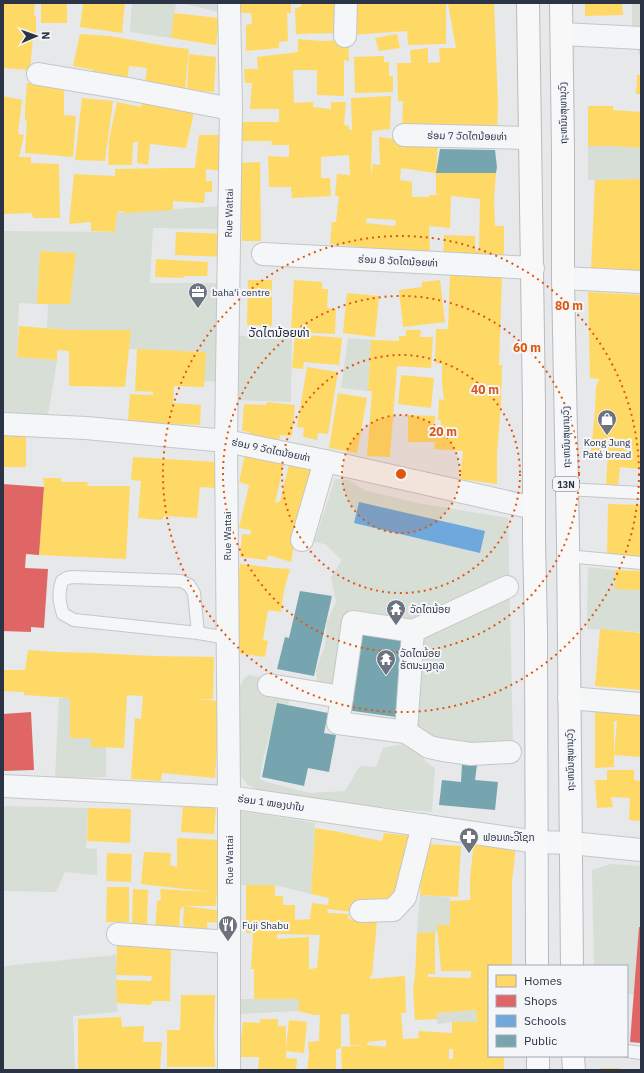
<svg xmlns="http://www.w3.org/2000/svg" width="644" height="1073" font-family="'IBM Plex Sans','Noto Sans Lao',sans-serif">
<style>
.green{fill:#d6ded6}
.homes{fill:#ffd966;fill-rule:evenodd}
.shops{fill:#e06666}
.schools{fill:#6fa8dc}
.public{fill:#76a5af}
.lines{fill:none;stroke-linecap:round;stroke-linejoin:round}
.service-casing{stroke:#c4c6c8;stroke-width:14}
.minor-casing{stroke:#c4c6c8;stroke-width:24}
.trunk-casing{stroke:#b8bbbf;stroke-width:24}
.service{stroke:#f5f6f7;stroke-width:12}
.minor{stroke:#f5f6f7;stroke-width:22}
.trunk{stroke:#f8f8f8;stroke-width:22}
.ring{fill:none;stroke:#df570f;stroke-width:2;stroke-dasharray:2 4}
.labels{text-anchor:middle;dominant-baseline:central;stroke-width:4;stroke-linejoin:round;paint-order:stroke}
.shield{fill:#f4f6f9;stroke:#676e7b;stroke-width:1}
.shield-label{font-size:9px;font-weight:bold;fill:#2b3445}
.street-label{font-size:10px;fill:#2b3445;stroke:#f4f6f9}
.poi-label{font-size:10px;fill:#2b3445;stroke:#f4f6f9;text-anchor:start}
.quarter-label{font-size:12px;fill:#1d2536;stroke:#f4f6f9}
.centre{fill:#df570f;stroke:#f4f6f9;stroke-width:2}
.ring-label{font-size:12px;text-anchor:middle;font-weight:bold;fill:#df570f;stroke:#f4f6f9;stroke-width:4;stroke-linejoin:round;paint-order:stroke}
</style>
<rect width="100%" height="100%" fill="#e6e8ea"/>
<g class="green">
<path d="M132,3H176L171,38L130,32Z"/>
<path d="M181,3H219V12Z"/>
<path d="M632,3H641V54H638V42H632Z"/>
<path d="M588,146H613L641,148V179L588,180Z"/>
<path d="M221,206L220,229L153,228L150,283H225L222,382L204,381L205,352L129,349L130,330H70L47,328L48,304H70L76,253L40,251L37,304L19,303L17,357L57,360L47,421L3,420V231L115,232L117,213Z"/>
<path d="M239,336H292L291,402L237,400Z"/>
<path d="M348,338L371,340L368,391L341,388Z"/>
<path d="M335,479L349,480L364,490L417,503L508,518L513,746L440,741L416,726L385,623L354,611L347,626L343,684H330L317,681L316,670L325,645L327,621L336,602L331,577L342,560L325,544L314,542Z"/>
<path d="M588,567L615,570V589L641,590V632L587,629Z"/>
<path d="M250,675L277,681L292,696L288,704L282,708L270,733L262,764L260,780L309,793L345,791L360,766L376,767L383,748L404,744L421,754L426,762L435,768L432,812L334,803L260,790L248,785L242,777L235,760L240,715L239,691L240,686L245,677Z"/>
<path d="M59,698H70V738H91L106,747V777L55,778Z"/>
<path d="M3,806L88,808L86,848L97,849V875L65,872L56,892L3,891Z"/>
<path d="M241,811L315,823L311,894L275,885H237Z"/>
<path d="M611,864L641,866V927H639L634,994H627V966H594L592,870Z"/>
<path d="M420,895L450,897V925L438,932L417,933Z"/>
<path d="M116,955L117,1012L73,1016L75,1070H3V967L13,965Z"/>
<path d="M240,999H299L298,1011L240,1014Z"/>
<path d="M476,1010L477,1022H452L437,1024V1013Z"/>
</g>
<g class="homes">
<path d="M3,3H35L34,16H36V37H33L30,70L3,68Z"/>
<rect x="41" y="3" width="26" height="20"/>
<path d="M83,3H125L122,33L80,27Z"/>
<path d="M240,3H291V13H287L288,41L279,42V48L246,51V25L252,24L251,13H240Z"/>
<path d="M301,3H344V33L296,34L295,8L301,7Z"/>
<path d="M350,3H446V44L408,45L407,31L350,35Z"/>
<path d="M464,3H494L498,104L497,131L402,129L403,101H398L397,63H411L410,50L428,48V63L440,62L439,48H456L448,4Z"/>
<path d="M585,3H622L623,15L585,16Z"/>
<path d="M174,13L219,18L216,45L171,38Z"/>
<path d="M80,34L110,36L165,46L189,49L185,89L145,82L147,68L129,66L127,81L93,75L94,70L73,66Z"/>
<path d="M397,34L400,48L379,51L375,38Z"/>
<path d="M298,39L321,41L348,40L349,61L344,60V96L317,95V70H293L294,103L313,102V107L331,109V102H346L344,125L349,126V130H352L351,98L391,96L390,129L372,131L371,176L373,164L380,165L379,137L438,145L436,173L401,168L400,180L412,182V197H429V195H442L436,194V173H496L494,199L495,226H504V260L443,259L444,235L475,236V250L479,251L480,199L451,196L450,228L429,226L430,254H363L364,247L330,244L332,222H336L339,196H335L337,174L350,175L349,155L321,157V178H330L331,196L292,198L291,187H269L268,156L289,157V145H271L272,141H240L239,122H279V109H250L252,83H245L244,69H258L257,57L298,52ZM367,218L396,220L395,226L366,223Z"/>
<path d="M189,54L216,57L214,92L187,90Z"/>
<path d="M384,56V62H389V76H393V92L355,93L354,57Z"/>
<path d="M637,75H641V94H636Z"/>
<path d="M27,83L64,85V115L76,116L73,157L25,153L27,119L25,121V107Z"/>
<path d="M3,96L22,100L18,134L24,135L19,157H31V163L59,164L60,218H33L32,213L3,214Z"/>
<path d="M82,98L113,101L105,161L75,160Z"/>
<path d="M142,98L195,108L186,148L150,144L148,165L137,163L138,142H133L132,165H108L109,140L117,102L141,107Z"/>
<path d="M588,106H613V110L641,112V148L613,146H588Z"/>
<path d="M199,135H224L222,171L206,169V181H212V192H205L204,203L173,201V210L125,213L121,211L117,213L115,232L91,231V222L69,224L74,174L115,176V169L175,168H195Z"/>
<path d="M260,162L261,241H242L240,163Z"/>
<path d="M641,179V273L591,271L595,180Z"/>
<path d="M176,232L228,234L227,257L175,255Z"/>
<path d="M40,251L76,253L70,304H37Z"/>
<path d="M156,259L208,262L207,276H184V278L155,277Z"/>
<path d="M450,274L502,276L499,365H502L501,403L497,454V484L460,479L463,451L434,449L435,442H408V415L435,416V433H440L441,420H438L439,399L444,400L442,384V364L435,363L436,329H448Z"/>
<path d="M248,280H272V326L247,325Z"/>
<path d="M294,280L322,282V289H328L327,308L336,309L335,334L291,332Z"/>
<path d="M440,280L445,322L403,327L399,290L422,287V282Z"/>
<path d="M588,292L641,295V469L620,467L618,485L606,484L608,453L591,451L595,411L596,387L599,379L590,378Z"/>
<path d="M347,293L379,296L375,337L343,333Z"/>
<path d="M19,326L70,330H131L125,387L69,386V351L57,350V360L17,357Z"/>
<path d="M406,330H421L420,337H433L431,368L397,366L390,457L367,456L372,391H368L371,340L399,341V336H406Z"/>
<path d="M295,334L342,338L339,365L304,362L303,369L292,368Z"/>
<path d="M137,349L206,352L204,387L174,386L173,403L201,405L200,425L128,422L130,394L153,395V392L135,391Z"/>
<path d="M307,367L338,372L328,434L318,433L317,440L303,437L304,428L297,427Z"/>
<path d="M401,375L434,378L431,408L398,404Z"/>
<path d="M338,393L367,398L357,453L329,448Z"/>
<path d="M267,402L295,405L292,436L280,435L279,441L249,440V432L242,431L244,404L266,405Z"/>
<rect x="3" y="434" width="23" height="33"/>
<path d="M245,454L284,463L275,503L280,501L289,465L317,472L297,530L291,562L268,555L267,560L240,557L242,534L250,535L251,530L239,528L249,485L239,482Z"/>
<path d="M133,457L216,462L215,488L200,487L197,518L164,516L162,520L138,518L141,481L131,480Z"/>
<path d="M43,478H61V482H88L87,486H130L126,559L39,555L44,487Z"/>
<path d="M608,504L641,505V558L607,557Z"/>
<path d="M240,564L275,568L290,569L284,590L281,612L268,610L263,640L268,641L265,657L237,653L239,636L235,607Z"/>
<path d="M615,570L641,571V590L615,589Z"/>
<path d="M600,629L641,633V690L595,686Z"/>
<path d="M28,650L57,652L94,653L154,656L214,657L213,699H198L220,701L215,778L162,773L161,781L131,779L135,718L141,719L143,696L127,695L124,748L91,747V738H70V698L24,695V692L3,691V670H25Z"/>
<path d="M595,707L641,709V757L614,755L617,721H614V767L595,768Z"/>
<path d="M607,770H634V780L641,781V821L629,820L630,798L611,797L613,807L597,808L595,780H607Z"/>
<path d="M183,805L216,807L214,834L181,832Z"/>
<path d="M88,808L131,809L130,843L87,841Z"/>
<path d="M315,828L340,832L366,838L382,841L384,833L411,836L391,906L354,912L327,909L328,913L349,914L348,919L377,921L372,976L370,975V979L405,976L406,1013H401L403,1039L419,1038L418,1031L452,1033V1022H477L476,1010L437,1013V1019L415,1020L413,990L415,976L417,933L435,932V974H428V977L471,978V971H441L437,925H450V901L470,900V878L474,842L516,846L512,882V966H489V1056H504V1070H342L341,1047L364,1045H350L349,1014H341V1047L336,1050V1070H307L309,1054L308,1042L319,1041L320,1015H314L298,1011L299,999H254V969H251L253,933H246V885H275V896H283V905H295V920L310,919L312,903L328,905L329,898L311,894ZM277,934L320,935L317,968L309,969V937L277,939ZM386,1040V1047L367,1045L368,1042ZM449,1049H453V1059H449Z"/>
<path d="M177,838L220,840L216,906H184L180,910L179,933H155L157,901L161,900L160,889L212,892L141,884L144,852L171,853L170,865L177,867Z"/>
<path d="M422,844L461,846L458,897L420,895Z"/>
<path d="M107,853L132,854L131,882L106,881Z"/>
<path d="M107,887H129V922H106Z"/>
<path d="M133,889L148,890L147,925H132Z"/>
<path d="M184,906L223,911L221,923L207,922L208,936L184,934L183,920Z"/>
<path d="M117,945L171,946L170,1001H152L151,1005L117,1003L116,980L151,981L152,976L116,975Z"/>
<path d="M181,995H215L214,1032L215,1067H167V1030H180Z"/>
<path d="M121,1017L122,1027L144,1026L143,1042H162L160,1070H78V1019Z"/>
<path d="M260,1019H278V1026H286V1049L289,1020L307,1022L304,1053L286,1051V1058L297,1059L296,1070H258L259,1057H241V1039L243,1022L260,1023Z"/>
<rect x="600" y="1068" width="20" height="2"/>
</g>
<g class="shops">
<path d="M3,484L44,487L39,555L26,554L25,568L48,569L44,628L31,627V632L3,631Z"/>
<path d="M31,712L34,770L3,771V714Z"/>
<path d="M639,927H641V1043L630,1042Z"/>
</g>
<path class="schools" d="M359,502L485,531L480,553L354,523Z"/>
<g class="public">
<path d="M440,149L495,150L497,167L496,173H436Z"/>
<path d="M300,591L332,596L314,676L277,669L285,637L289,638Z"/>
<path d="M356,630L407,637L396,717L346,710Z"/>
<path d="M277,703L328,713L324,733L336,735L329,772L308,768L304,786L262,777Z"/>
<path d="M462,764L477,765L475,780L498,782L495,810L439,805L442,780L461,782Z"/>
</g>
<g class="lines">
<g class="service-casing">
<g id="service">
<path d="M566,489L641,493"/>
<path d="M567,556L641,563"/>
<path d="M198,633L194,593L189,585L181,581L73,577L67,578L62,581C58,593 59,602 63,614L74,620L198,633L227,638"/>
<path d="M627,1051L641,1053"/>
</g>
</g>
<g class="minor-casing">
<g id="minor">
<path d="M562,34L641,38"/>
<path d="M345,36L346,3"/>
<path d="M38,74L128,89L231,109"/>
<path d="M404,135L530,138"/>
<path d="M263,254L533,268"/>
<path d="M563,278L641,282"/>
<path d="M3,424L86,428L226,441L325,461L534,508"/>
<path d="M302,540L325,461"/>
<path d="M269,685L342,697L338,723L406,732L413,631L507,587"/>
<path d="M342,697L353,622L413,631"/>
<path d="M569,698L641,704"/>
<path d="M406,732L429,747L443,750L471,754L510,752"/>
<path d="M3,786L229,797L537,842L571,843L641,850"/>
<path d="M361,911L393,910L405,897L423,825"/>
<path d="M118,934L228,942"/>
<path d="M229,1070V797L226,441L231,109L229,3"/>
</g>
</g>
<g class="trunk-casing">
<g id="trunk">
<path d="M528,3L534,405V540L536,630L537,966"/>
<path d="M561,3L563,152V278L568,540L572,966"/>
<path d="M538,1056V1070"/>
<path d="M573,1056L574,1070"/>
</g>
</g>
<use href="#service" class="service"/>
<use href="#minor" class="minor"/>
<use href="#trunk" class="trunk"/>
</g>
<circle cx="401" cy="474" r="59" fill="#df570f" fill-opacity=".12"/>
<g class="ring">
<circle cx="401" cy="474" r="59"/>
<circle cx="401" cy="474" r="119"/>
<circle cx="401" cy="474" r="178"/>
<circle cx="401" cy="474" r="238"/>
</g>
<defs>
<g id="office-pin" transform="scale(1)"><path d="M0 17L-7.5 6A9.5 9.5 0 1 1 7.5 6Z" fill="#6c737f" stroke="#f4f6f9"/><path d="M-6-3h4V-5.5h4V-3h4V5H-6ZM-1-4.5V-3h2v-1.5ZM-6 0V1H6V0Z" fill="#fff"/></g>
<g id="shop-pin" transform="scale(1)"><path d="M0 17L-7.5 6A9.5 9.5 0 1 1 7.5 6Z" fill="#6c737f" stroke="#f4f6f9"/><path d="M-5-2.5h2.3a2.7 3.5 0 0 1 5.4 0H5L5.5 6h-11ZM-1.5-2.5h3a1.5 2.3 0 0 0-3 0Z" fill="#fff"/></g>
<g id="temple-pin" transform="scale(1)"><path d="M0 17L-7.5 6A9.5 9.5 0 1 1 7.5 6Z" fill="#6c737f" stroke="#f4f6f9"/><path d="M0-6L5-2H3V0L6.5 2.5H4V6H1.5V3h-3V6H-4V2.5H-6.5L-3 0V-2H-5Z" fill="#fff"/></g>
<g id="pharmacy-pin" transform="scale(1)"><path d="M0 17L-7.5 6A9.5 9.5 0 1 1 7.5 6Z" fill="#6c737f" stroke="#f4f6f9"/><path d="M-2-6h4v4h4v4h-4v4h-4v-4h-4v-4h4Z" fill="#fff"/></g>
<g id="restaurant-pin" transform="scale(1)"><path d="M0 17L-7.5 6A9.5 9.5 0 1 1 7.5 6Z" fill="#6c737f" stroke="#f4f6f9"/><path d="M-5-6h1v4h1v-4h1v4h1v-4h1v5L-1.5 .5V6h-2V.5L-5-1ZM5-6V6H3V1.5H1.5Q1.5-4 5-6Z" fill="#fff"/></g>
</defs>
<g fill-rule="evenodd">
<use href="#office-pin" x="198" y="292"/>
<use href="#shop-pin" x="607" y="419"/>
<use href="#temple-pin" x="396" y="609"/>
<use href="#temple-pin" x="386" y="659"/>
<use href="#pharmacy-pin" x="469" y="837"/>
<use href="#restaurant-pin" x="228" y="925"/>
</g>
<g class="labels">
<rect class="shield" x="553" y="477" width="26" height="14" rx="3"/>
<g class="shield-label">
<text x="566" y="484">13N</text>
</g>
<g class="street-label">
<text transform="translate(563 113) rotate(-91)">ຖະຫນົນສຸພານຸວົງ</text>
<text transform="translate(467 136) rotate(1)">ຮ່ອມ 7 ວັດໄຕນ້ອຍທ່າ</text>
<text transform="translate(229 213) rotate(-89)">Rue Wattai</text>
<text transform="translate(398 261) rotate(3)">ຮ່ອມ 8 ວັດໄຕນ້ອຍທ່າ</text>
<text transform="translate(566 437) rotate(-91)">ຖະຫນົນສຸພານຸວົງ</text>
<text transform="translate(271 450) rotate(12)">ຮ່ອມ 9 ວັດໄຕນ້ອຍທ່າ</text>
<text transform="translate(227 536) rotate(-90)">Rue Wattai</text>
<text transform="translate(570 760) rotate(-91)">ຖະຫນົນສຸພານຸວົງ</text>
<text transform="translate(271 803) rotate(8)">ຮ່ອມ 1 ໜອງປາໃນ</text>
<text transform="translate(229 860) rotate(-90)">Rue Wattai</text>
</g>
<g class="poi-label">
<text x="212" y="292">baha'i centre</text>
<text x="607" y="442" text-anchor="middle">Kong Jung<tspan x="607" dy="12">Paté bread</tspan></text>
<text x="410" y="609">ວັດໄຕນ້ອຍ</text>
<text x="400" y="653">ວັດໄຕນ້ອຍ<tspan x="400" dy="12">ຣັຕນະມຸງຄຸລ</tspan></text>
<text x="483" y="837">ຟອນທະວີໂຊກ</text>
<text x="242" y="925">Fuji Shabu</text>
</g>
<g class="quarter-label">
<text x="279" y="332">ວັດໄຕນ້ອຍທ່າ</text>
</g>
</g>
<circle cx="401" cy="474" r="6" class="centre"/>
<g class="ring-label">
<text x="569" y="310">80 m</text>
<text x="527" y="352">60 m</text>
<text x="485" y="394">40 m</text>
<text x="443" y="436">20 m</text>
</g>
<rect width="644" height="1073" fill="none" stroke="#2b3445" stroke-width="8"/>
<rect x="488" y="965" width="140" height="92" fill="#f4f6f9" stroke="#a4a8b1"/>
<rect x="496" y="975" width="20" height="12" fill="#ffd966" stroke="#a4a8b1"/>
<text x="524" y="985" font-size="12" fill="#2b3445">Homes</text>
<rect x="496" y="995" width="20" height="12" fill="#e06666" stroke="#a4a8b1"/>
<text x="524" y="1005" font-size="12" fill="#2b3445">Shops</text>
<rect x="496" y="1015" width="20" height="12" fill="#6fa8dc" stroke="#a4a8b1"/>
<text x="524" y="1025" font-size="12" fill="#2b3445">Schools</text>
<rect x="496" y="1035" width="20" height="12" fill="#76a5af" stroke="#a4a8b1"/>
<text x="524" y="1045" font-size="12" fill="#2b3445">Public</text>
<g transform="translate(36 36) rotate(88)" stroke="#f4f6f9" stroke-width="3" paint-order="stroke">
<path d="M0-3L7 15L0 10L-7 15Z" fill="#2b3445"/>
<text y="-6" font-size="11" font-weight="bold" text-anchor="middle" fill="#2b3445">N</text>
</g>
</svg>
